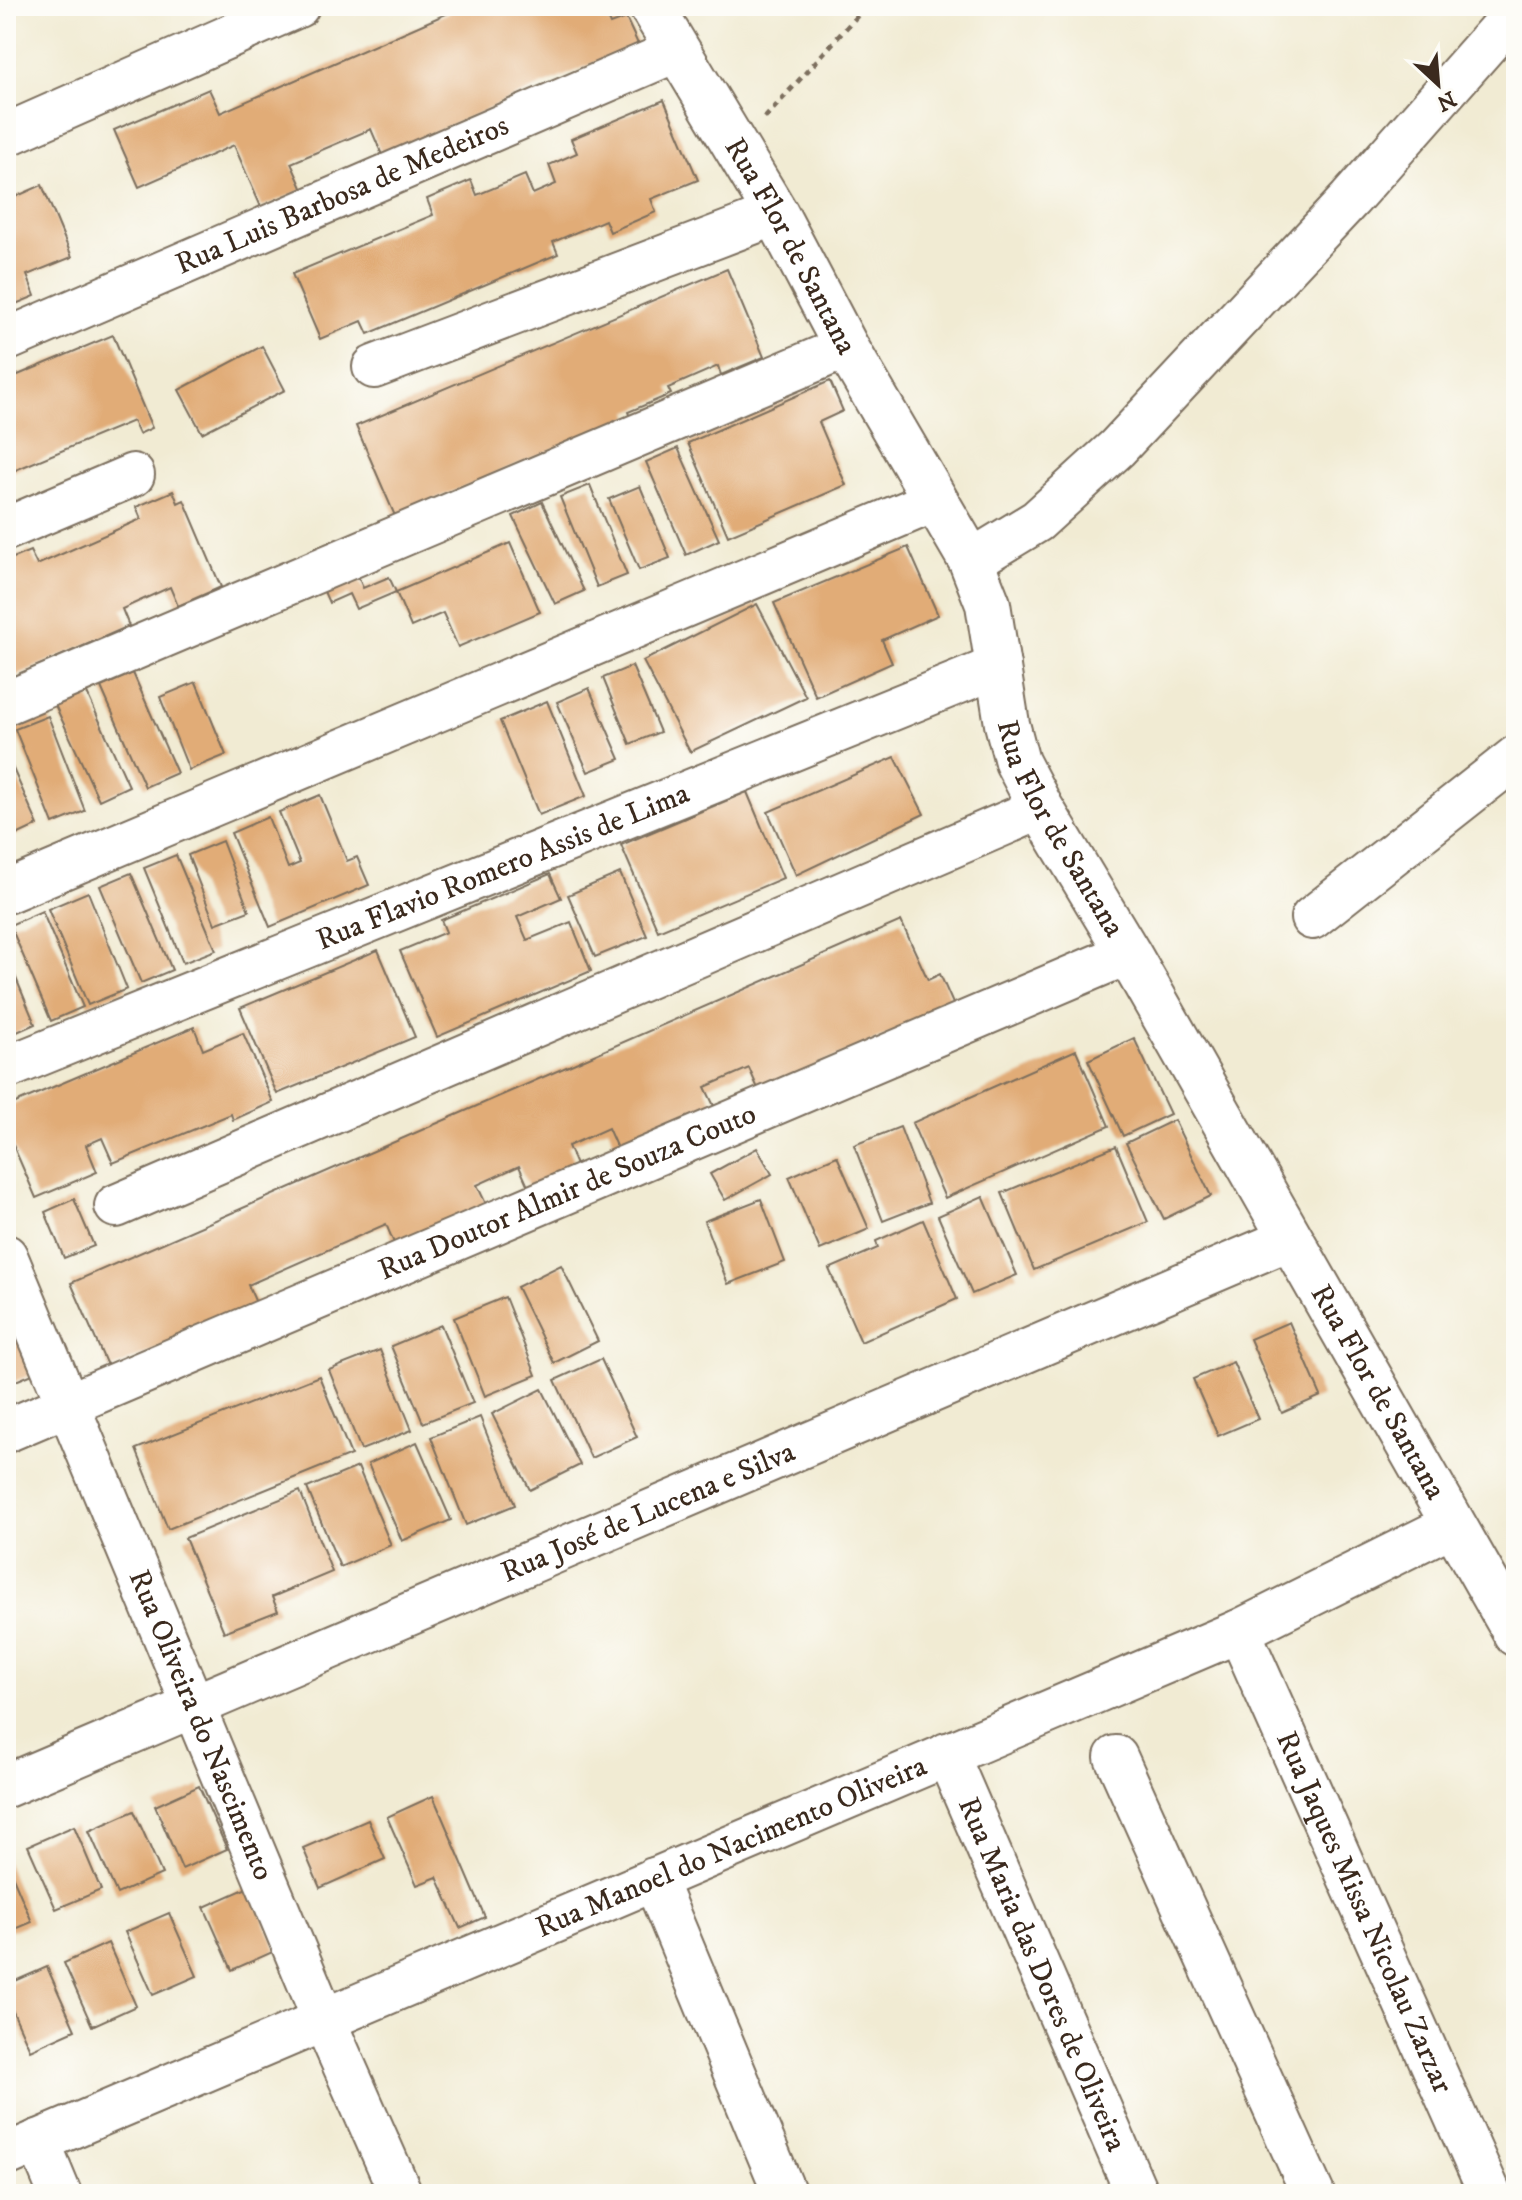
<svg xmlns="http://www.w3.org/2000/svg" width="1522" height="2200" font-family="'IM FELL DW Pica',serif">
<style>
.building{fill:#e1ac77}
.lines{fill:none;stroke-linecap:round;stroke-linejoin:round}
.street-casing{stroke:#7b6e5d;stroke-width:46}
.secondary-casing{stroke:#7b6e5d;stroke-width:48}
.path{stroke:#7b6e5d;stroke-width:5;stroke-dasharray:6 6;stroke-linecap:butt}
.street{stroke:#fff;stroke-width:42}
.secondary{stroke:#fff;stroke-width:44}
.labels{text-anchor:middle;dominant-baseline:central;stroke-width:6;stroke-linejoin:round;paint-order:stroke}
.street-label{font-size:30px;fill:#3b2a1e;stroke:#fdfcf7}
</style>
<rect width="100%" height="100%" fill="#fdfcf7"/>
<filter id="ink" filterUnits="userSpaceOnUse"><feTurbulence type="fractalNoise" baseFrequency=".0125" numOctaves="2"/><feDisplacementMap in="SourceGraphic" scale="16" xChannelSelector="R" yChannelSelector="G"/><feConvolveMatrix kernelMatrix="1 2 1 2 8 2 1 2 1" color-interpolation-filters="sRGB"/></filter>
<filter id="wash" filterUnits="userSpaceOnUse"><feTurbulence type="fractalNoise" baseFrequency=".006" numOctaves="4" result="noise"/><feDisplacementMap in="SourceGraphic" scale="32" xChannelSelector="R" yChannelSelector="G"/><feGaussianBlur stdDeviation="1.8" result="paint"/><feColorMatrix in="noise" values="0 0 0 0 0 0 0 0 0 0 0 0 0 0 0 0 0 1.4 0 .05"/><feComposite in="paint" operator="in"/></filter>
<g filter="url(#wash)">
<rect width="100%" height="100%" fill="#f1ebd3"/>
<g id="blocks">
<g class="building">
<path d="M464,6H602L610,24L626,18L638,44L382,155L371,129L291,163L303,190L261,207L234,145L139,187L114,130L209,89L220,113Z"/>
<path d="M664,100L698,180L651,199L656,212L610,232L605,220L553,242L558,254L368,334L362,321L320,339L292,274L433,215L427,199L471,180L477,195L525,175L533,194L556,184L549,165L577,153L571,139Z"/>
<path d="M42,185L72,257L27,275L35,296L6,308V201Z"/>
<path d="M727,269L764,357L721,375L718,366L668,388L671,394L628,412L630,417L395,516L356,426Z"/>
<path d="M113,335L152,428L139,434L133,421L6,474V380Z"/>
<path d="M262,346L285,390L202,433L179,390Z"/>
<path d="M830,381L843,411L819,422L846,485L728,536L688,443Z"/>
<path d="M678,448L719,540L686,555L646,462Z"/>
<path d="M590,485L627,575L597,587L560,497Z"/>
<path d="M640,486L670,558L639,570L609,499Z"/>
<path d="M173,491L178,503L184,500L221,587L178,606L170,587L122,609L129,626L6,680V561L30,551L37,565L141,519L136,507Z"/>
<path d="M542,502L584,591L555,604L513,516Z"/>
<path d="M510,543L540,612L458,647L443,613L411,627L396,592Z"/>
<path d="M908,547L938,615L882,640L892,663L816,697L774,603Z"/>
<path d="M353,565L363,588L389,577L396,592L356,609L349,594L329,603L319,580Z"/>
<path d="M757,604L806,697L690,752L643,661Z"/>
<path d="M632,666L660,732L630,744L603,678Z"/>
<path d="M133,673L177,773L145,787L101,687Z"/>
<path d="M196,682L226,755L189,770L160,697Z"/>
<path d="M589,688L620,759L588,772L557,702Z"/>
<path d="M86,691L129,786L99,800L55,705Z"/>
<path d="M547,701L586,796L539,815L500,721Z"/>
<path d="M48,716L85,811L53,824L15,729Z"/>
<path d="M6,753L38,825L6,840Z"/>
<path d="M895,757L924,814L796,875L768,812Z"/>
<path d="M747,792L783,878L658,931L621,845Z"/>
<path d="M320,795L347,861L357,857L369,885L270,927L231,833L268,817L288,868L300,863L279,812Z"/>
<path d="M222,841L249,911L215,924L188,855Z"/>
<path d="M176,855L216,950L183,963L144,868Z"/>
<path d="M131,873L172,970L141,983L100,886Z"/>
<path d="M620,873L647,936L595,957L568,895Z"/>
<path d="M550,874L561,898L517,917L527,940L571,922L591,971L437,1037L400,951L446,932L441,920Z"/>
<path d="M88,892L127,989L88,1005L48,909Z"/>
<path d="M42,911L83,1007L51,1021L10,925Z"/>
<path d="M901,921L928,980L940,974L954,1006L759,1091L749,1068L705,1087L716,1110L619,1153L608,1128L568,1146L578,1170L530,1191L519,1166L477,1185L488,1208L396,1248L386,1224L248,1285L257,1305L109,1370L71,1283Z"/>
<path d="M378,950L415,1037L277,1094L240,1008Z"/>
<path d="M6,954L35,1024L6,1037Z"/>
<path d="M194,1027L203,1050L243,1033L273,1102L233,1120L231,1114L113,1163L102,1138L86,1145L97,1172L36,1198L6,1129V1107Z"/>
<path d="M1134,1038L1170,1114L1123,1136L1088,1060Z"/>
<path d="M1076,1050L1109,1126L945,1198L912,1123Z"/>
<path d="M1174,1120L1211,1196L1164,1219L1126,1143Z"/>
<path d="M900,1127L929,1203L883,1221L854,1145Z"/>
<path d="M1116,1146L1148,1222L1034,1270L1002,1193Z"/>
<path d="M757,1148L772,1174L725,1200L710,1174Z"/>
<path d="M837,1156L869,1229L820,1250L789,1177Z"/>
<path d="M983,1196L1017,1275L972,1294L938,1216Z"/>
<path d="M74,1199L94,1246L64,1258L45,1212Z"/>
<path d="M761,1199L785,1262L728,1284L704,1221Z"/>
<path d="M923,1220L957,1299L861,1342L829,1269L878,1248L876,1241Z"/>
<path d="M561,1265L598,1341L554,1363L517,1287Z"/>
<path d="M6,1286L40,1371L6,1385Z"/>
<path d="M505,1297L536,1375L485,1396L454,1318Z"/>
<path d="M1289,1322L1321,1396L1282,1413L1250,1339Z"/>
<path d="M441,1325L473,1403L423,1423L391,1346Z"/>
<path d="M380,1350L412,1430L361,1450L329,1370Z"/>
<path d="M601,1359L637,1437L591,1458L555,1380Z"/>
<path d="M1233,1362L1258,1419L1218,1436L1193,1379Z"/>
<path d="M319,1376L351,1455L168,1529L136,1449Z"/>
<path d="M542,1389L580,1465L530,1490L492,1414Z"/>
<path d="M480,1417L515,1505L466,1525L431,1437Z"/>
<path d="M417,1442L451,1520L402,1541L368,1464Z"/>
<path d="M358,1467L391,1545L340,1567L307,1488Z"/>
<path d="M300,1491L332,1572L272,1597L278,1611L224,1632L185,1538Z"/>
<path d="M199,1786L227,1849L182,1869L155,1806Z"/>
<path d="M433,1796L485,1917L460,1928L437,1877L417,1885L387,1817Z"/>
<path d="M134,1811L162,1874L117,1894L89,1831Z"/>
<path d="M368,1820L385,1859L320,1888L303,1848Z"/>
<path d="M74,1826L101,1890L56,1909L28,1846Z"/>
<path d="M6,1861L32,1922L6,1933Z"/>
<path d="M249,1887L277,1950L232,1970L204,1907Z"/>
<path d="M169,1913L197,1976L153,1995L125,1932Z"/>
<path d="M108,1943L136,2006L92,2026L64,1963Z"/>
<path d="M47,1967L75,2030L30,2050L6,1996V1985Z"/>
</g>
</g>
</g>
<g filter="url(#ink)">
<use href="#blocks" fill-opacity="0" stroke="#7b6e5d" stroke-width="2"/>
<g class="lines">
<g class="street-casing">
<g id="street">
<path d="M6,135L298,6"/>
<path id="s1" d="M6,340L678,50"/>
<path d="M374,367L776,214"/>
<path d="M6,529L133,475"/>
<path d="M971,561L1037,521L1117,448L1350,199L1516,11"/>
<path d="M6,703L846,347"/>
<path d="M6,892L934,501"/>
<path d="M1312,918L1516,757"/>
<path id="s2" d="M6,1068L999,666"/>
<path d="M116,1206L1041,808"/>
<path id="s3" d="M6,1256L324,2020L401,2194"/>
<path id="s4" d="M6,1431L1128,953"/>
<path id="s5" d="M1239,1631L1490,2194"/>
<path id="s6" d="M947,1754L1137,2194"/>
<path d="M1116,1757L1313,2194"/>
<path id="s7" d="M6,1786L1289,1239"/>
<path d="M654,1879L785,2194"/>
<path d="M38,2141L60,2194"/>
<path id="s8" d="M6,2155L1239,1631L1452,1525"/>
</g>
</g>
<g class="secondary-casing">
<g id="secondary">
<path id="s9" d="M651,6L776,214L846,347L971,561L988,604L1007,724L1017,762L1041,808L1128,953L1516,1634"/>
</g>
</g>
<path class="path" d="M765,118L866,6"/>
<use href="#street" class="street"/>
<use href="#secondary" class="secondary"/>
</g>
</g>
<g class="labels">
<g class="street-label">
<text stroke="none"><textPath href="#s1" startOffset="366">Rua Luis Barbosa de Medeiros</textPath></text>
<text stroke="none"><textPath href="#s9" startOffset="278">Rua Flor de Santana</textPath></text>
<text stroke="none"><textPath href="#s9" startOffset="926">Rua Flor de Santana</textPath></text>
<text stroke="none"><textPath href="#s2" startOffset="536">Rua Flavio Romero Assis de Lima</textPath></text>
<text stroke="none"><textPath href="#s4" startOffset="610">Rua Doutor Almir de Souza Couto</textPath></text>
<text stroke="none"><textPath href="#s9" startOffset="1574">Rua Flor de Santana</textPath></text>
<text stroke="none"><textPath href="#s7" startOffset="698">Rua José de Lucena e Silva</textPath></text>
<text stroke="none"><textPath href="#s3" startOffset="508">Rua Oliveira do Nascimento</textPath></text>
<text stroke="none"><textPath href="#s8" startOffset="788">Rua Manoel do Nacimento Oliveira</textPath></text>
<text stroke="none"><textPath href="#s5" startOffset="308">Rua Jaques Missa Nicolau Zarzar</textPath></text>
<text stroke="none"><textPath href="#s6" startOffset="240">Rua Maria das Dores de Oliveira</textPath></text>
</g>
</g>
<rect width="1522" height="2200" fill="none" stroke="#fdfcf7" stroke-width="32"/>
<g transform="translate(1438 84) rotate(154)" stroke="#fdfcf7" stroke-width="6" paint-order="stroke">
<path d="M0-6L14 30L0 20L-14 30Z" fill="#3b2a1e"/>
<text y="-12" font-size="22" font-weight="bold" text-anchor="middle" fill="#3b2a1e">N</text>
</g>
</svg>
